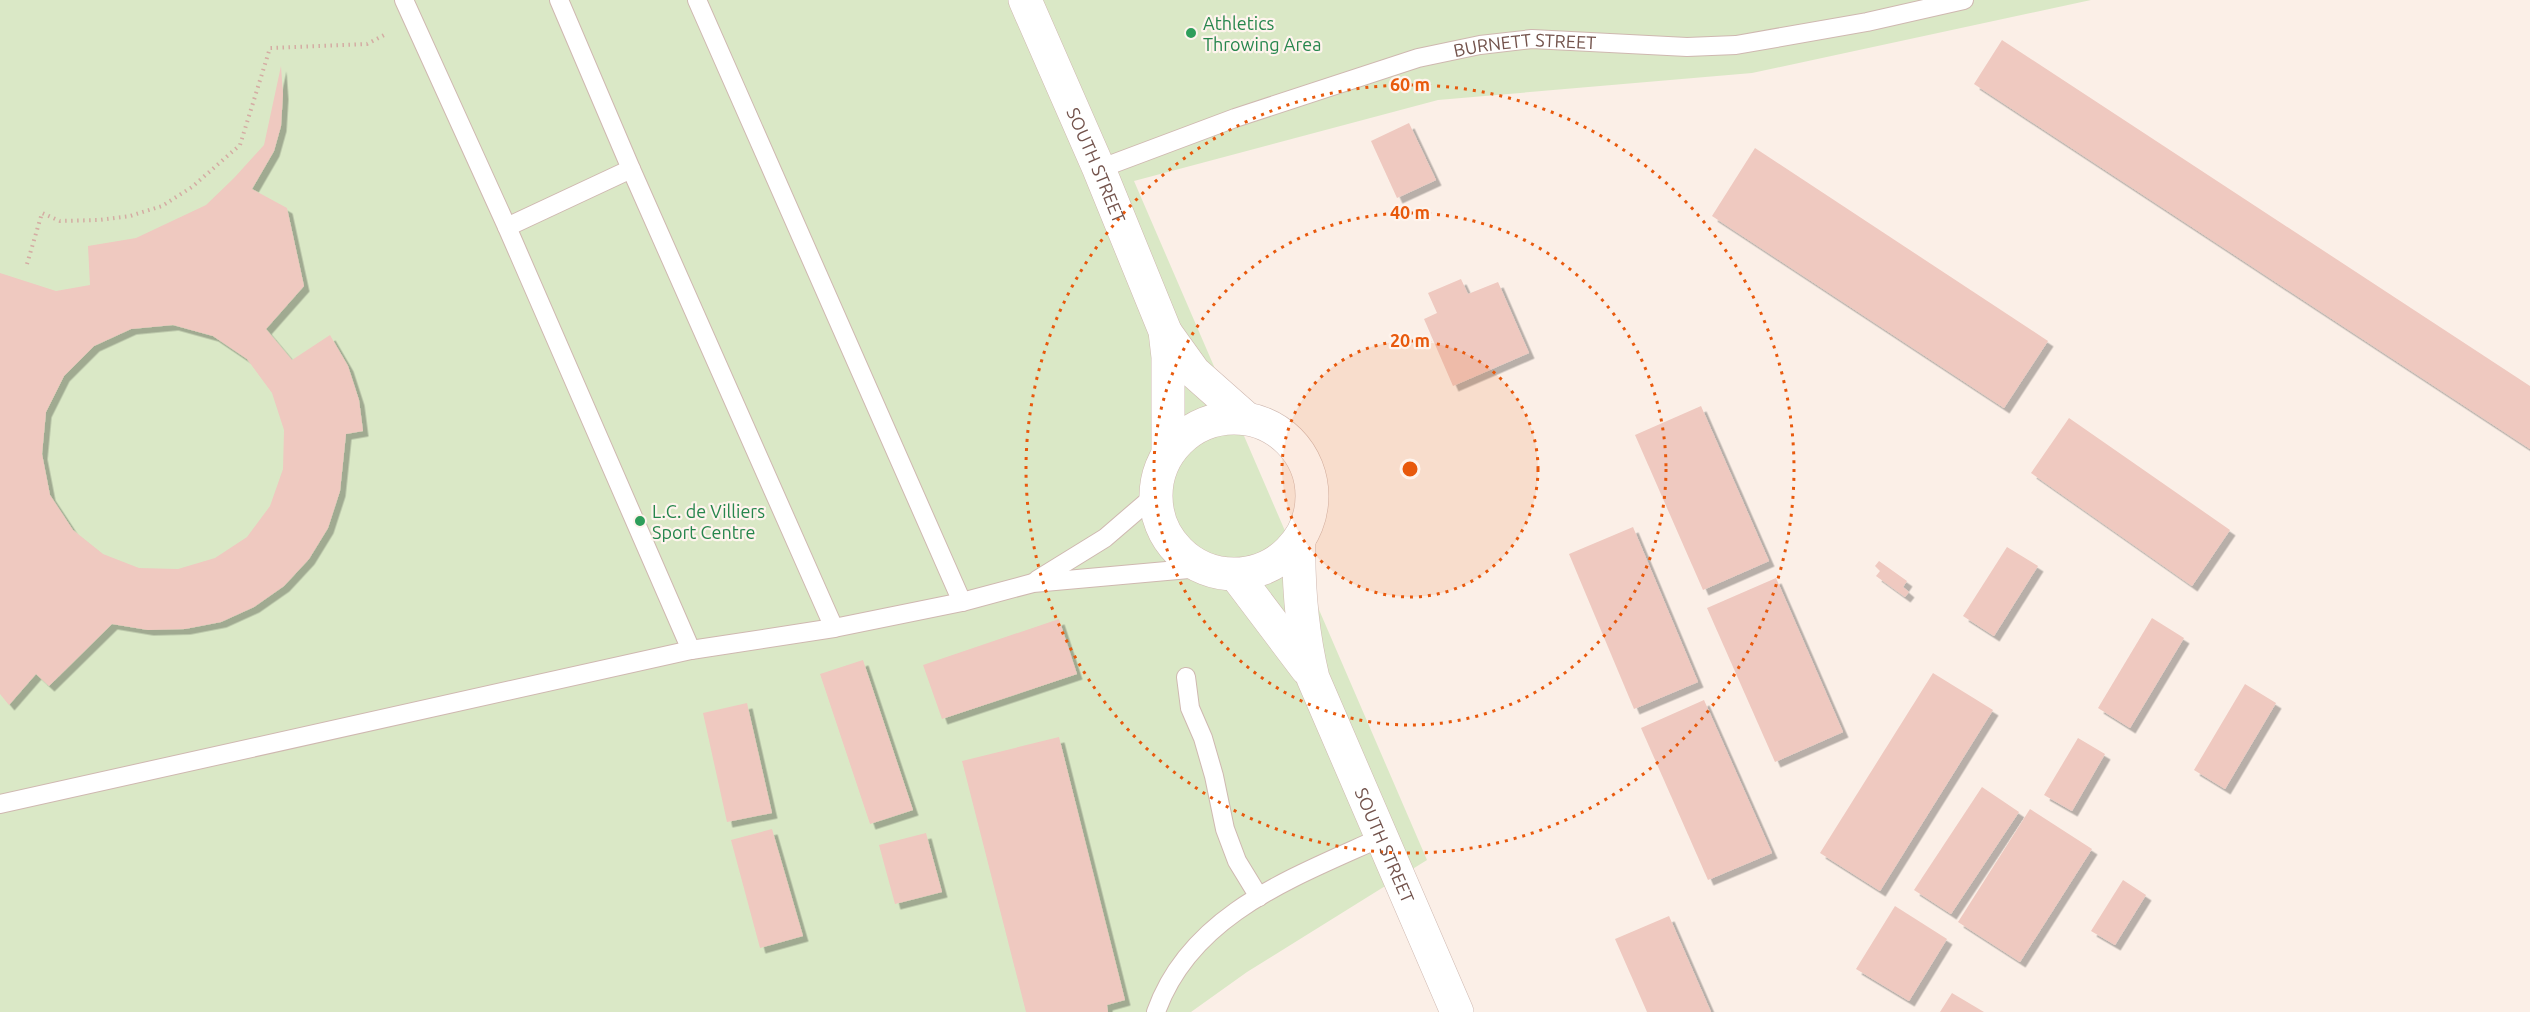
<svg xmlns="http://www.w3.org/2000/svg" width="2530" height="1012" font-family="Ubuntu,sans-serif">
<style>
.pitch{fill:#dae8c6}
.building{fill:#efc9c0;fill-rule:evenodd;filter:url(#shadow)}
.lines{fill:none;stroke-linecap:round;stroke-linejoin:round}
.lane-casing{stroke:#cfb8b0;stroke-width:20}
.street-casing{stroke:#cfb8b0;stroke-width:34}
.path{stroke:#d4aca3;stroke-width:4;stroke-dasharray:1.5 4.5;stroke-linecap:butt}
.lane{stroke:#fff;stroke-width:18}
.street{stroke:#fff;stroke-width:33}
.ring{fill:none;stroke:#e8590c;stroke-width:3;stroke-dasharray:3 6}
.leisure-dot{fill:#2e9e5b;stroke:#fef4ed;stroke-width:2}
.labels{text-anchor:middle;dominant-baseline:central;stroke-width:4.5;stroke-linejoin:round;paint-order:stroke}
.leisure-label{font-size:18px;fill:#27864d;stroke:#fef4ed;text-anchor:start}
.street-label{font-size:18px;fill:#73534c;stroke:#fef4ed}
.centre{fill:#e8590c;stroke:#fef4ed;stroke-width:3}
.ring-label{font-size:18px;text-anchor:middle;font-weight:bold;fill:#e8590c;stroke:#fef4ed;stroke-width:4.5;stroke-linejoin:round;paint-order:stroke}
</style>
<defs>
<filter id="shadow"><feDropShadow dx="5.5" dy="5.5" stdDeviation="0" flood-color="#0004"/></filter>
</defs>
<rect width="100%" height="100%" fill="#fbefe7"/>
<path class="pitch" d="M0,0H2091L1752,73L1438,100L1134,181L1427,860L1247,972L1191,1012H0Z"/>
<g class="building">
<path d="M2002,40L2530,386V449L1974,84Z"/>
<path d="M281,66L283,94L281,126L274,151L252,189L287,208L304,286L266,329L292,360L330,335L348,366L359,400L363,431L346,434L340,491L328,528L309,559L284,586L254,607L221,622L185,629L148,630L112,624L49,686L36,674L9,705L0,694V273L56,291L90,285L88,246L136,238L206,205L234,178L264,145ZM173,325L213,336L247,359L272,393L284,430L283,469L270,506L247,537L215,558L178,569L139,568L103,554L73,530L50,495L42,454L46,412L64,376L94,346L131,329Z"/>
<path d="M1409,123L1436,180L1397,198L1371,141Z"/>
<path d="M1755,148L2048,341L2004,408L1712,216Z"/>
<path d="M1461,279L1468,294L1498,282L1529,353L1453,386L1424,319L1437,313L1428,293Z"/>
<path d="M1701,406L1769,561L1703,590L1635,435Z"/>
<path d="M2069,418L2230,530L2192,586L2031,473Z"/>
<path d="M1633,527L1698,682L1634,709L1569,554Z"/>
<path d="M2007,547L2038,566L1994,636L1963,616Z"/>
<path d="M1879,561L1907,581L1903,587L1909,592L1905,597L1876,576L1880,571L1875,566Z"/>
<path d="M1776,578L1843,732L1775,762L1707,608Z"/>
<path d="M2152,618L2184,638L2130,728L2098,708Z"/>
<path d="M1059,619L1077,674L942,719L923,665Z"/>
<path d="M863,660L913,810L870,824L820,674Z"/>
<path d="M1933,673L1993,710L1880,891L1820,853Z"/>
<path d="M2245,684L2276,703L2225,789L2194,770Z"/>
<path d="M1704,700L1772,853L1708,880L1641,728Z"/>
<path d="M747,703L772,813L727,822L703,713Z"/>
<path d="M1059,737L1125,1000L1107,1005L1108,1012H1026L962,761Z"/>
<path d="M2078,738L2105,754L2072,811L2044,795Z"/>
<path d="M1982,787L2019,812L1951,914L1914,890Z"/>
<path d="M2030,809L2092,849L2020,962L1958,922Z"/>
<path d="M772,829L803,936L760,948L731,840Z"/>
<path d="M926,833L942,892L895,904L879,845Z"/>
<path d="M2123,880L2146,895L2115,945L2091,931Z"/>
<path d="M1895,906L1947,939L1909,1001L1856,969Z"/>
<path d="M1669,916L1711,1012H1647L1615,939Z"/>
<path d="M1952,993L1984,1012H1940Z"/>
</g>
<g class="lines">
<g class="lane-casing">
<g id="lane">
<path d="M404,0L507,227L691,650"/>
<path d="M559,0L631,169L834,628"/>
<path d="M697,0L962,602"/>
<path id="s1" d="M1099,169L1235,118L1418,58L1480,45L1532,39L1687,47L1736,45L1867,22L1964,0"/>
<path d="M507,227L631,169"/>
<path d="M1037,580L1105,538L1155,495"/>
<path d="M1186,677L1190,708L1203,738L1214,776L1225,829L1237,861L1259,897"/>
<path d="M0,804L691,650L834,628L962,602L1033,583L1200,568"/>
<path d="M1156,1012C1191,913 1295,877 1382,837"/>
</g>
</g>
<g class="street-casing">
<g id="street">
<path id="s2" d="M1025,0L1099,169L1165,331L1168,357V453"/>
<path d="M1166,333L1194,372L1246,418"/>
<circle cx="1234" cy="496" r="78"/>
<path id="s3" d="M1299,540C1298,588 1302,632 1313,678L1457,1012"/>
<path d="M1236,575L1307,669"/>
</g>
</g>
<path class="path" d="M27,264L42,213L60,221L99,220L130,216L162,206L192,187L240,145L270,48L367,44L386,34"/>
<use href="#lane" class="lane"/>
<use href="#street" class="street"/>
</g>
<circle cx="1410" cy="469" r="128" fill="#e8590c" fill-opacity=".12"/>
<g class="ring">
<circle cx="1410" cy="469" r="128"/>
<circle cx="1410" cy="469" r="256"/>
<circle cx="1410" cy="469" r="384"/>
</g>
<g class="leisure-dot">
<circle cx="1191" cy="33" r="6"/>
<circle cx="640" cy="521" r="6"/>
</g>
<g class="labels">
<g class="leisure-label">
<text x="1203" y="23">Athletics<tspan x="1203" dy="21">Throwing Area</tspan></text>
<text x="652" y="511">L.C. de Villiers<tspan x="652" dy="21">Sport Centre</tspan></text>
</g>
<g class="street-label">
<text stroke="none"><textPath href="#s1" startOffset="446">BURNETT STREET</textPath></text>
<text stroke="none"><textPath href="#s2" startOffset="180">SOUTH STREET</textPath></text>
<text stroke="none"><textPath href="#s3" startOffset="321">SOUTH STREET</textPath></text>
</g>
</g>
<circle cx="1410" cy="469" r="9" class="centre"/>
<g class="ring-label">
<text x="1410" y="91">60 m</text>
<text x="1410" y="219">40 m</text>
<text x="1410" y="347">20 m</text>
</g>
</svg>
